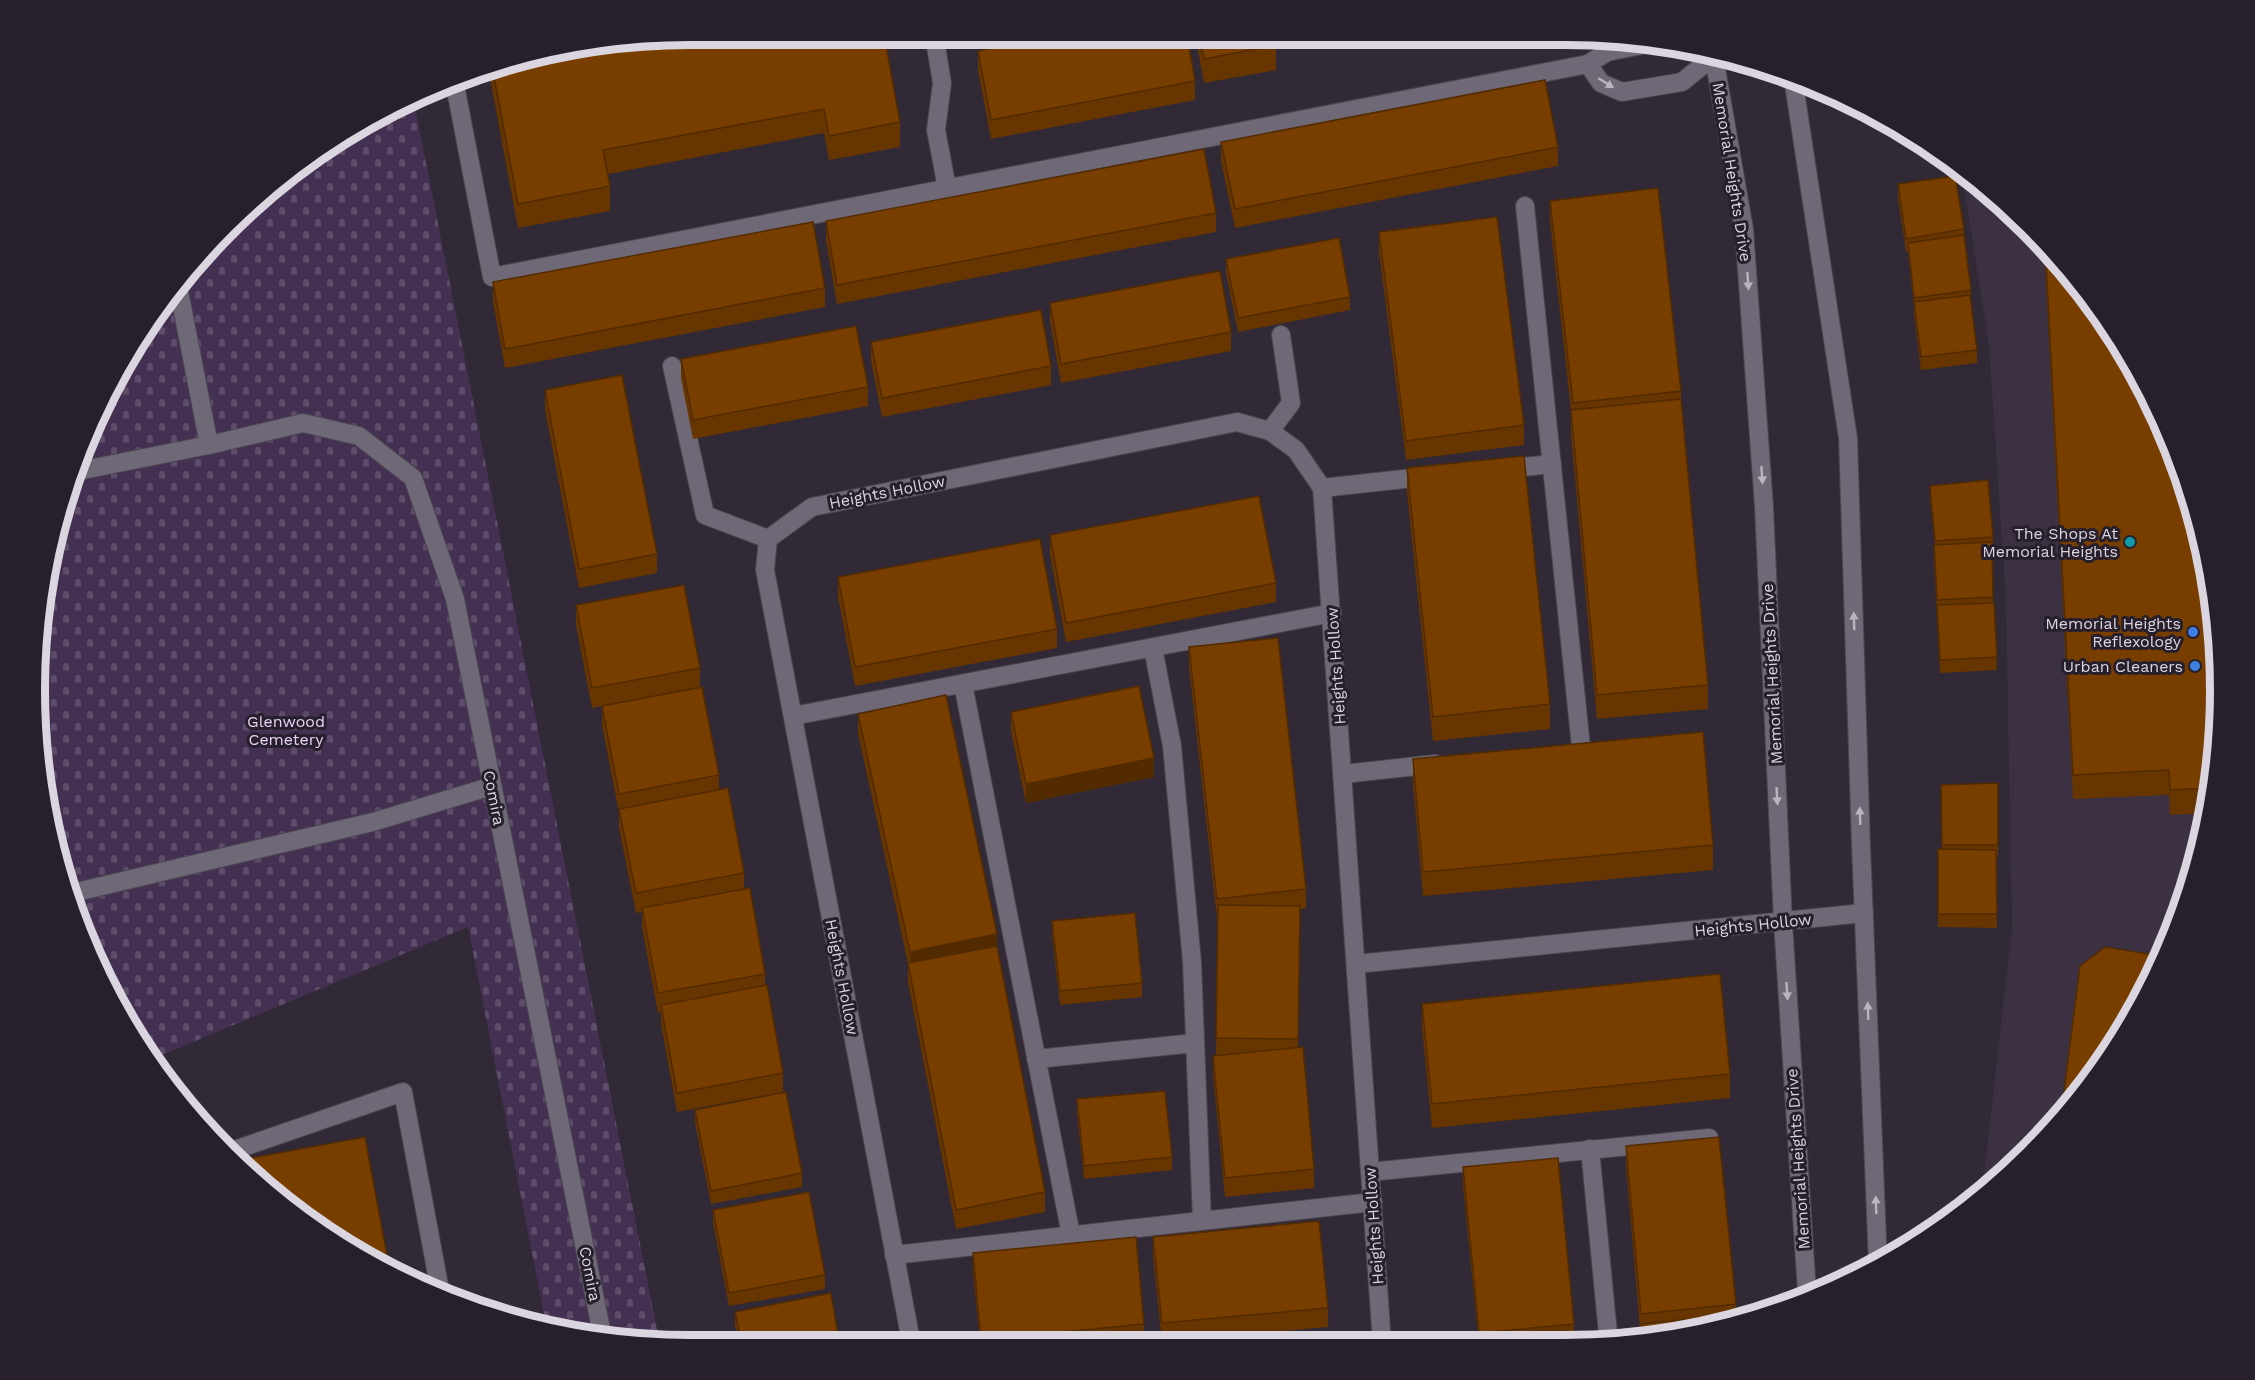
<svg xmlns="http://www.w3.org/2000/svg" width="2255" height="1380" font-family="'Work Sans',sans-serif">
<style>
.built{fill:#3b3143}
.cemetery{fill:url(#cemetery-stones)}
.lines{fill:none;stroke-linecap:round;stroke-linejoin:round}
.minor-casing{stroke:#4b4550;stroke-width:20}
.minor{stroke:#6f6876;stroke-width:18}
.wall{fill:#663500}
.shaded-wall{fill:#532b00}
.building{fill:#773e00;stroke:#532b00;stroke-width:1.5}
.oneway{fill:#bab4bf}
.culture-dot{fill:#0f9aa8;stroke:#27202c;stroke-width:2}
.shop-dot{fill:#3f7fe0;stroke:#27202c;stroke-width:2}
.labels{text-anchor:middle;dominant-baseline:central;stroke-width:6;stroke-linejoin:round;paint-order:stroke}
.street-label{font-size:16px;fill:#dad5de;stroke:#27202c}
.poi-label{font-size:16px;fill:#dad5de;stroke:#27202c;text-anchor:end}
.park-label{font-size:16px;fill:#e4d0f4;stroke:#27202c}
.rim{fill:none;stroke:#dad5de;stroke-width:8}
</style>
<defs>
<pattern id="cemetery-stones" width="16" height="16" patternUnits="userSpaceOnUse" patternTransform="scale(1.5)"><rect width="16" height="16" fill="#443052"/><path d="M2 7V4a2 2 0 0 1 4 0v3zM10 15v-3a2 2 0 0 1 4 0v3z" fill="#5e4d6a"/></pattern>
</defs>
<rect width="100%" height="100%" fill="#312a36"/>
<path class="built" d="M1961,168L2058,258L2133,362L2186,479L2219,733L2198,859L2153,980L2085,1089L1997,1183L1982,1194L2012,928L2006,601L1989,345Z"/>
<path class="cemetery" d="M413,97L659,1340H605L546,1324L468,927L150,1060L145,1054L69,900L40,776L35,690L40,604L69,480L145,326L226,227L291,170L400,102Z"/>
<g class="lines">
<g class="minor-casing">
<g id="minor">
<path d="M935,40L942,83L936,130L947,188"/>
<path d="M1657,42L1607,52L1588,64L1601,83L1622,92L1682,82L1713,57"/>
<path d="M1714,57L1744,229L1764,507L1783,922L1807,1293"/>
<path d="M1793,78L1848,438L1861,846L1878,1264"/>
<path d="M454,80L492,277L1588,64"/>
<path d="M1525,206L1581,747"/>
<path d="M178,286L209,445"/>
<path d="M672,366L705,515L768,539"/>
<path d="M1270,431L1291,403L1281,335"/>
<path d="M1503,469L1552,464"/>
<path d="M73,472L209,445L303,423L359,436L413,478L455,599L603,1339"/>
<path d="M1322,488L1431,476"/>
<path d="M1153,648L1172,746L1192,962L1202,1221"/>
<path d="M963,684L1071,1235"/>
<path d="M793,716L1332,613"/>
<path d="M1343,774L1435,764"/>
<path d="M68,894L373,822L492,786"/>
<path d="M1356,964L1864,913"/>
<path d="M1036,1059L1195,1043"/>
<path d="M1590,1149L1609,1344"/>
<path d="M226,1153L403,1092L441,1296"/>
<path d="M1370,1172L1709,1138"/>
<path d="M894,1255L1373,1202"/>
<path d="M911,1341L765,570L768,539L812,507L1237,422L1270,431L1296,450L1322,488L1382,1343"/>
</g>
</g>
<use href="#minor" class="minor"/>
</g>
<g class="wall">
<path d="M604,40L900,122V147L829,160L824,133L608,174L610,186V211L518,228L488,67Z"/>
<path d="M1196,40H1286L1276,42V70L1204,83Z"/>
<path d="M978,51L1195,81V100L991,139L978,70Z"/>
<path d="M1221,142L1558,147V166L1235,228L1221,161Z"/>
<path d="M1898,184L1964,229V237L1971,290V303L1977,350V363L1921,370L1914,315V306L1908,252H1906L1898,198Z"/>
<path d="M1550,201L1681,391V399L1708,685V709L1597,719L1571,434V410L1550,221Z"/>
<path d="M1216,213V232L837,304L826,241V221Z"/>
<path d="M1379,232L1524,425V445L1406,460L1379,252Z"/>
<path d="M2044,245L2058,258L2219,733L2206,813L2170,815L2169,795L2073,799Z"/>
<path d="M1226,259L1350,297V310L1238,332L1226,273Z"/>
<path d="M493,282L825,288V307L505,368L493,302Z"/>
<path d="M1050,303L1231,332V351L1061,383L1050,322Z"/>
<path d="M871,342L1051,366V385L882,417L871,361Z"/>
<path d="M681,359L868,387V406L693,439L681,378Z"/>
<path d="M545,390L657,554V573L579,588L545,409Z"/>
<path d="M1407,468L1550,704V729L1433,741L1407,492Z"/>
<path d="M1930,486L1993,537V551H1992L1993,603L1997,670L1940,673L1934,559V545H1935L1930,499Z"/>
<path d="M1050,535L1276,583V602L1066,642L1050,555Z"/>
<path d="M838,577L1057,629V648L855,686L838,597Z"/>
<path d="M576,605L700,668V687L719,775V790L744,873V889L765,974V985L783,1073V1092L677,1112L661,1024V1012L658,1013L642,927V912L636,913L619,828V813L602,725V706L592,708L576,625Z"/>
<path d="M1189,647L1306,889V908L1300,909L1298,1047L1314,1169V1188L1225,1197L1213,1075V1056L1216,1055L1218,918H1217L1189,667Z"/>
<path d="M1011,712L1154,777L1026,803L1011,731Z"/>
<path d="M858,714L997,946L1045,1192V1212L956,1229L908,982V963L858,733Z"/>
<path d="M1413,759L1713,845V870L1423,896L1413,783Z"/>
<path d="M1998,783V858H1996L1997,928L1938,927V849H1942L1941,785Z"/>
<path d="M1052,921L1142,983V997L1060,1005L1052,934Z"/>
<path d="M1422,1004L1730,1074V1098L1432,1128L1422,1028Z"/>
<path d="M1077,1099L1172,1157V1170L1084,1179L1077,1112Z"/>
<path d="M695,1110L802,1173V1187L711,1204L695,1123Z"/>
<path d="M1626,1146L1736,1304L1735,1323L1641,1339L1626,1166Z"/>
<path d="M1463,1167L1574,1324V1334L1576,1344H1479L1463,1186Z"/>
<path d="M713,1210L825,1275V1289L729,1306L713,1223Z"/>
<path d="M1153,1237L1328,1308V1327L1162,1342L1153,1257Z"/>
<path d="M973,1253L1144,1324V1342L980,1341L973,1272Z"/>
<path d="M735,1312L839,1341L738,1340L735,1325Z"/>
</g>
<g class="shaded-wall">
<path d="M1154,758V777L1026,803V784Z"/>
<path d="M997,934V953L910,971V952Z"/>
</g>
<g class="building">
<path d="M604,40H885L900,122L829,136L824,109L603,150L610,186L518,204L492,66Z"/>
<path d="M1036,40H1188L1195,81L991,120L978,51Z"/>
<path d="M1200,40H1275L1276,45L1204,59Z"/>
<path d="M1545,80L1558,147L1235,209L1221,142Z"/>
<path d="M1204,149L1216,213L837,285L826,221Z"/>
<path d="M1955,176L1964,229L1906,239L1898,184Z"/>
<path d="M1658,188L1681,391L1573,403L1550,201Z"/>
<path d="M1497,217L1524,425L1406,441L1379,232Z"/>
<path d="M813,222L825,288L505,349L493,282Z"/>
<path d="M1964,235L1971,290L1914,298L1908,243Z"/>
<path d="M1339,238L1350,297L1238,318L1226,259Z"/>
<path d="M2045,246L2058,258L2133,362L2186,479L2215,604L2219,733L2210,788L2170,790L2169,770L2073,775Z"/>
<path d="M1220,271L1231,332L1061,364L1050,303Z"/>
<path d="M1970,295L1977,350L1921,357L1914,302Z"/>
<path d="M1041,310L1051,366L882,398L871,342Z"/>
<path d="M856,326L868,387L693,420L681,359Z"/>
<path d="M622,375L657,554L579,569L545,390Z"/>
<path d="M1681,399L1708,685L1597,695L1571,410Z"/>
<path d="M1524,456L1550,704L1433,717L1407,468Z"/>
<path d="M1988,480L1993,537L1935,541L1930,486Z"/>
<path d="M1259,496L1276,583L1066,623L1050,535Z"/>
<path d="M1040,539L1057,629L855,667L838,577Z"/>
<path d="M1992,542L1993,597L1937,600L1934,545Z"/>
<path d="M684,585L700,668L592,688L576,605Z"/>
<path d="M1994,603L1997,657L1940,660L1937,605Z"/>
<path d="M1278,638L1306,889L1217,899L1189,647Z"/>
<path d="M1139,686L1154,758L1026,784L1011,712Z"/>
<path d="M702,687L719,775L619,794L602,706Z"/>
<path d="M946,695L997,934L910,952L858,714Z"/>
<path d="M1703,732L1713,845L1423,872L1413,759Z"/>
<path d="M1998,783V845H1942L1941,785Z"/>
<path d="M728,788L744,873L636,893L619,809Z"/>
<path d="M1938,849L1996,850L1997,914H1938Z"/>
<path d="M750,888L765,974L658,993L642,908Z"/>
<path d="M1218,905L1300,906L1298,1039L1216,1038Z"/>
<path d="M1135,913L1142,983L1060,991L1052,921Z"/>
<path d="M997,946L1045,1192L956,1210L908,963Z"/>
<path d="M2105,947L2162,956L2153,980L2085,1089L2061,1115L2080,966Z"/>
<path d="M1720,974L1730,1074L1432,1104L1422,1004Z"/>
<path d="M767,985L783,1073L677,1093L661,1005Z"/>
<path d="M1303,1047L1314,1169L1225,1178L1213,1056Z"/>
<path d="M1165,1091L1172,1157L1084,1166L1077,1099Z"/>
<path d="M786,1092L802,1173L711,1191L695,1110Z"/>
<path d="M365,1137L389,1266L291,1210L235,1161Z"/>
<path d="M1719,1137L1736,1304L1641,1314L1626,1146Z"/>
<path d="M1558,1158L1574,1324L1479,1333L1463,1167Z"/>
<path d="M809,1192L825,1275L729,1293L713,1210Z"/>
<path d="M1319,1221L1328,1308L1162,1323L1153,1237Z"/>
<path d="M1136,1237L1144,1324L981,1340L973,1253Z"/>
<path d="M831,1293L839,1341L741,1340L735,1312Z"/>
<path d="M1738,1314L1739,1322L1735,1323L1642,1338L1641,1324Z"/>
<path d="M1575,1334L1576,1344L1480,1343Z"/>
</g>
<defs><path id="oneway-solid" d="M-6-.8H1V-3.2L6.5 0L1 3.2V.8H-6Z" transform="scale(1.5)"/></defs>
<g class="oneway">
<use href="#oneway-solid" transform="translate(1606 83) rotate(32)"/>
<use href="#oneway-solid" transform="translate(1748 281) rotate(86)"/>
<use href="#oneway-solid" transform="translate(1762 475) rotate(86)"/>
<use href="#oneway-solid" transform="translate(1854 621) rotate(-92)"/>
<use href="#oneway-solid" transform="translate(1777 796) rotate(87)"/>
<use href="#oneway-solid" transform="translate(1860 816) rotate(-92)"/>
<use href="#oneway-solid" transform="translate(1787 991) rotate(86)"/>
<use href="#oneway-solid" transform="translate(1868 1011) rotate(-92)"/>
<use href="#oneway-solid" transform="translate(1876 1205) rotate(-92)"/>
</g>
<circle class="culture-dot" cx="2130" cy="542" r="6"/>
<g class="shop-dot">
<circle cx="2193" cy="632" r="6"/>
<circle cx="2195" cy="666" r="6"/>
</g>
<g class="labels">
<g class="street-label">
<text transform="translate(1732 172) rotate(81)">Memorial Heights Drive</text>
<text transform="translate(887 492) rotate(-11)">Heights Hollow</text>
<text transform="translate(1336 666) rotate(-94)">Heights Hollow</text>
<text transform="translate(1772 674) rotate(-93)">Memorial Heights Drive</text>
<text transform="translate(494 798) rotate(79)">Comira</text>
<text transform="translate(1753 925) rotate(-6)">Heights Hollow</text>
<text transform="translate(842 977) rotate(79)">Heights Hollow</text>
<text transform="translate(1798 1159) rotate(-94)">Memorial Heights Drive</text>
<text transform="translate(1374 1226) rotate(-94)">Heights Hollow</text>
<text transform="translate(590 1274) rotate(79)">Comira</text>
</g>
<g class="poi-label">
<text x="2118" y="533">The Shops At<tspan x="2118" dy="18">Memorial Heights</tspan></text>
<text x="2181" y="623">Memorial Heights<tspan x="2181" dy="18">Reflexology</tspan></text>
<text x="2183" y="666">Urban Cleaners</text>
</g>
<g class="park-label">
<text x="286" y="721">Glenwood<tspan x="286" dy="18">Cemetery</tspan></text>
</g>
</g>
<path d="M0 0H2255V1380H0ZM690 45H1565A645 645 0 0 1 2210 690V690A645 645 0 0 1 1565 1335H690A645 645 0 0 1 45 690V690A645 645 0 0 1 690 45Z" fill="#27202c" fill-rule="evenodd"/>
<path class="rim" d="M690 45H1565A645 645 0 0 1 2210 690V690A645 645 0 0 1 1565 1335H690A645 645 0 0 1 45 690V690A645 645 0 0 1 690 45Z"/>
</svg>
